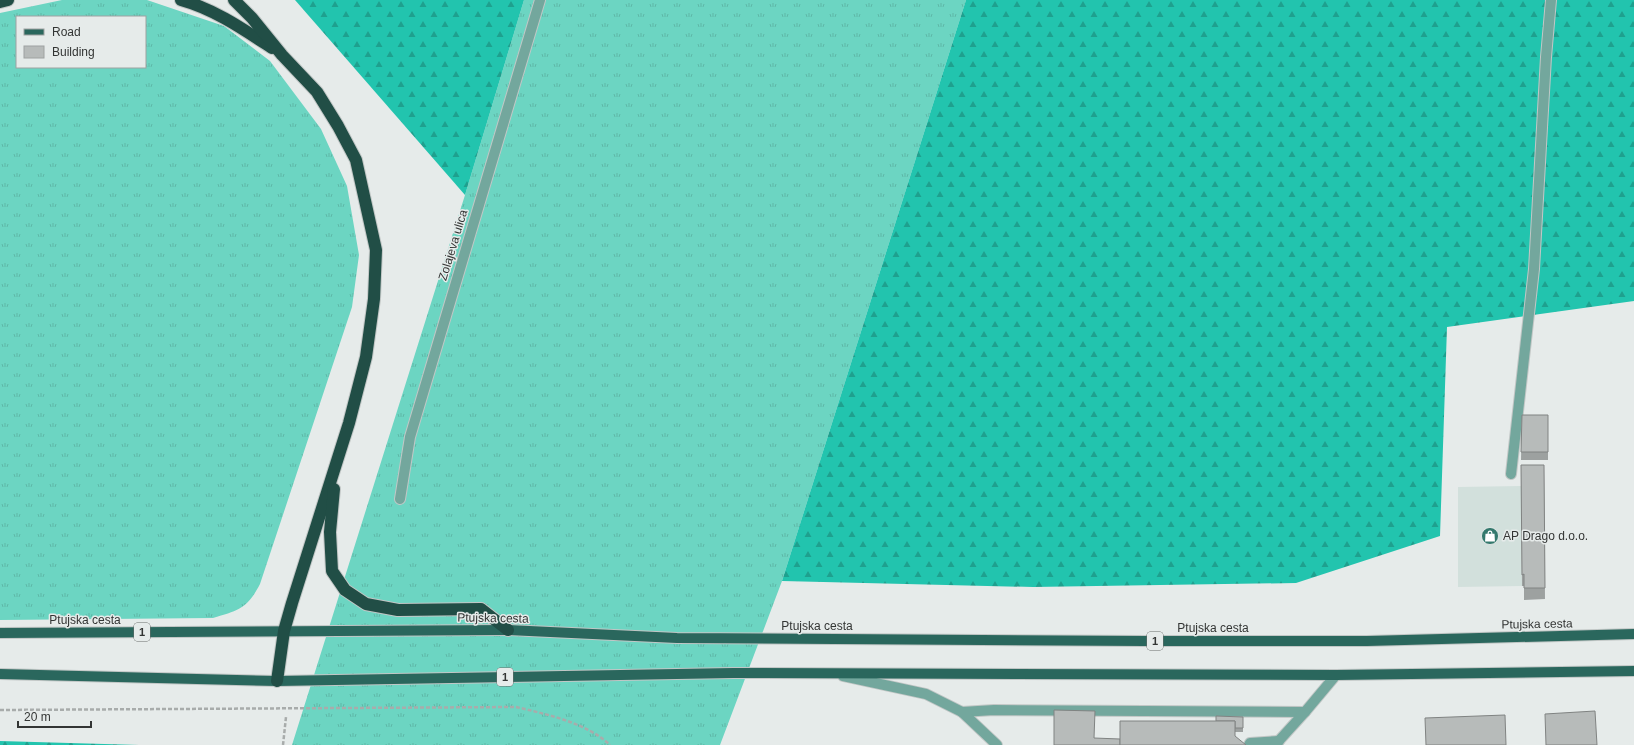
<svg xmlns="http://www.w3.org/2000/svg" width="1634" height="745" font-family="Arial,sans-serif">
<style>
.built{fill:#d2e0dc}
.grass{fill:url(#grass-tufts);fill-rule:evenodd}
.forest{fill:url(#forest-firs)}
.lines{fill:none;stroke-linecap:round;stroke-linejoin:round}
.service-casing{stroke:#c2c7c6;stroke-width:12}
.minor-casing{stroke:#c2c7c6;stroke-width:12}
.primary-casing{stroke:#c2c7c6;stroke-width:12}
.motorway-casing{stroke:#c2c7c6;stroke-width:14}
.path{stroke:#a8acab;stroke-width:2.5;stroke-dasharray:4 2;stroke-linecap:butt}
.service{stroke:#73a79d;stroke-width:10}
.minor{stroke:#73a79d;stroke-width:10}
.primary{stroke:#2a675d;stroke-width:10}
.motorway{stroke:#214e46;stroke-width:12}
.wall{fill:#9da1a0}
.building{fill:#b7bbba;stroke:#808382}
.labels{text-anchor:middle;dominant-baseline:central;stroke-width:3;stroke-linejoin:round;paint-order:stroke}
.shield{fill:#e6ebea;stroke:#696c6b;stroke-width:1}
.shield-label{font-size:11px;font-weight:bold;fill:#333534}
.street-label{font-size:12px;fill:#333534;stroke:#e6ebea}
.poi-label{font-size:12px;fill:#333534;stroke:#e6ebea;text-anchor:start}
</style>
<defs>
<pattern id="grass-tufts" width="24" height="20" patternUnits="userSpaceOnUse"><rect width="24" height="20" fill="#6cd5c2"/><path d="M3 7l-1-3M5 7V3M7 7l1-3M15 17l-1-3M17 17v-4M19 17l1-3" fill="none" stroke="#5eb7a7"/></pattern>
<pattern id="forest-firs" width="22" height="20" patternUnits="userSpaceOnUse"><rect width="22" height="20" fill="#22c4ae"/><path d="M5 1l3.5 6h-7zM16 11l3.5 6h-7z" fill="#1ea08e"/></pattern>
</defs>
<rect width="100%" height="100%" fill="#e6ebea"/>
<path class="built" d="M1521,486L1522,586L1458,587V487Z"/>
<g class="grass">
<path d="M62,0H147L224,26L270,61L321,129L347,186L359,255L352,307L260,584C247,609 239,610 213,618L0,620V13ZM17,17H145V67H17Z"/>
<path d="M524,0H966L782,581L720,745H292L465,195Z"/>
</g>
<g class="forest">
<path d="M295,0H524L465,195Z"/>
<path d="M966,0H1634V301L1447,327L1440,536L1296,583L1033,587L782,581Z"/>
<path d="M0,741L139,745H0Z"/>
</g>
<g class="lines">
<g class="service-casing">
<g id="service">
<path d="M1511,474L1534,269L1546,57L1551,0"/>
<path d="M843,676L926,694L962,712L994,710L1305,712L1336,675"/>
<path d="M962,712L997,745"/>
<path d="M1249,745L1250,743L1279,741"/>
<path d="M1275,745L1305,712"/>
</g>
</g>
<g class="minor-casing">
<path id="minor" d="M400,499L410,437L540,0"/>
</g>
<g class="primary-casing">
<g id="primary">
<path d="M0,633L508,630L677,638L1145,641H1367L1634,634"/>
<path d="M0,674L277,681L733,673L1336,675L1634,671"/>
</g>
</g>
<g class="motorway-casing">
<g id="motorway">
<path d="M181,0C214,9 243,29 272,48"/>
<path d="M234,0L252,18L282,55L317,92L338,126L356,160L376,250L374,299L366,357L349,423L292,603L284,631L277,681"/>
<path d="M0,2L8,0"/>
<path d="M334,489L330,532L332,571L345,590L366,604L398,610L481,609L508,630"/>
</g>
</g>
<g class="path">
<path d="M0,710L516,707C546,714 587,723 610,745"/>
<path d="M283,745L286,717"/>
</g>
<use href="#service" class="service"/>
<use href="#minor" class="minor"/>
<use href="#primary" class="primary"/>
<use href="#motorway" class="motorway"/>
</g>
<g class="wall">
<path d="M1522,415H1548V460H1521Z"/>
<path d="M1521,465H1544L1545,599L1524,600V586H1522Z"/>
<path d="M1243,717V732H1235V736L1216,721Z"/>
</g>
<g class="building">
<path d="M1522,415H1548V452H1521Z"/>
<path d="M1521,465H1544L1545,588H1524V574L1522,575Z"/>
<path d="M1054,710L1095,711L1094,738L1120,739V745H1054Z"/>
<path d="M1595,711L1597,745H1546L1545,714Z"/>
<path d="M1505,715L1506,745H1426L1425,718Z"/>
<path d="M1216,716L1243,717V728H1235V721H1216Z"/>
<path d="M1120,721H1235V736L1246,745H1120Z"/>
</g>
<defs>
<g id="shop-disc" transform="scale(0.9)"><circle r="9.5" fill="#34796d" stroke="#e6ebea"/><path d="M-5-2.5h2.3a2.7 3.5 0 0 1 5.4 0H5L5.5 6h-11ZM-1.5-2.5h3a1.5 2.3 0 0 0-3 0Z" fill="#fff"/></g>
</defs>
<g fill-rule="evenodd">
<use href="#shop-disc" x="1490" y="536"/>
</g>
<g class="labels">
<g class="shield">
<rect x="134" y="623" width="16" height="18" rx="3"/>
<rect x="1147" y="632" width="16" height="18" rx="3"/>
<rect x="497" y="668" width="16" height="18" rx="3"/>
</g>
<g class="shield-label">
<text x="142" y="632">1</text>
<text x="1155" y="641">1</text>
<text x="505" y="677">1</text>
</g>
<g class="street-label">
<text transform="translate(453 245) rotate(-73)">Zolajeva ulica</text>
<text transform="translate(493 618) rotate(1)">Ptujska cesta</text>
<text x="85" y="620">Ptujska cesta</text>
<text transform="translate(1537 624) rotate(-1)">Ptujska cesta</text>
<text x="817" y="626">Ptujska cesta</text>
<text x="1213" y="628">Ptujska cesta</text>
</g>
<g class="poi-label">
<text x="1503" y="536">AP Drago d.o.o.</text>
</g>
</g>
<rect x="16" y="16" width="130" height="52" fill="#e6ebea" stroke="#9ea2a1"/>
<rect x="24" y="29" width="20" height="6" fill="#2a675d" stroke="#9ea2a1"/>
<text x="52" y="36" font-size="12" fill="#333534">Road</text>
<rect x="24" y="46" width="20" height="12" fill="#b7bbba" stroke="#9ea2a1"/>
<text x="52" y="56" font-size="12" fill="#333534">Building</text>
<path d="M18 721v6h73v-6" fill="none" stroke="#333534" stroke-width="2"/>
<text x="24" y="721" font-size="12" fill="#333534" stroke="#e6ebea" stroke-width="3" paint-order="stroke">20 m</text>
</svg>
